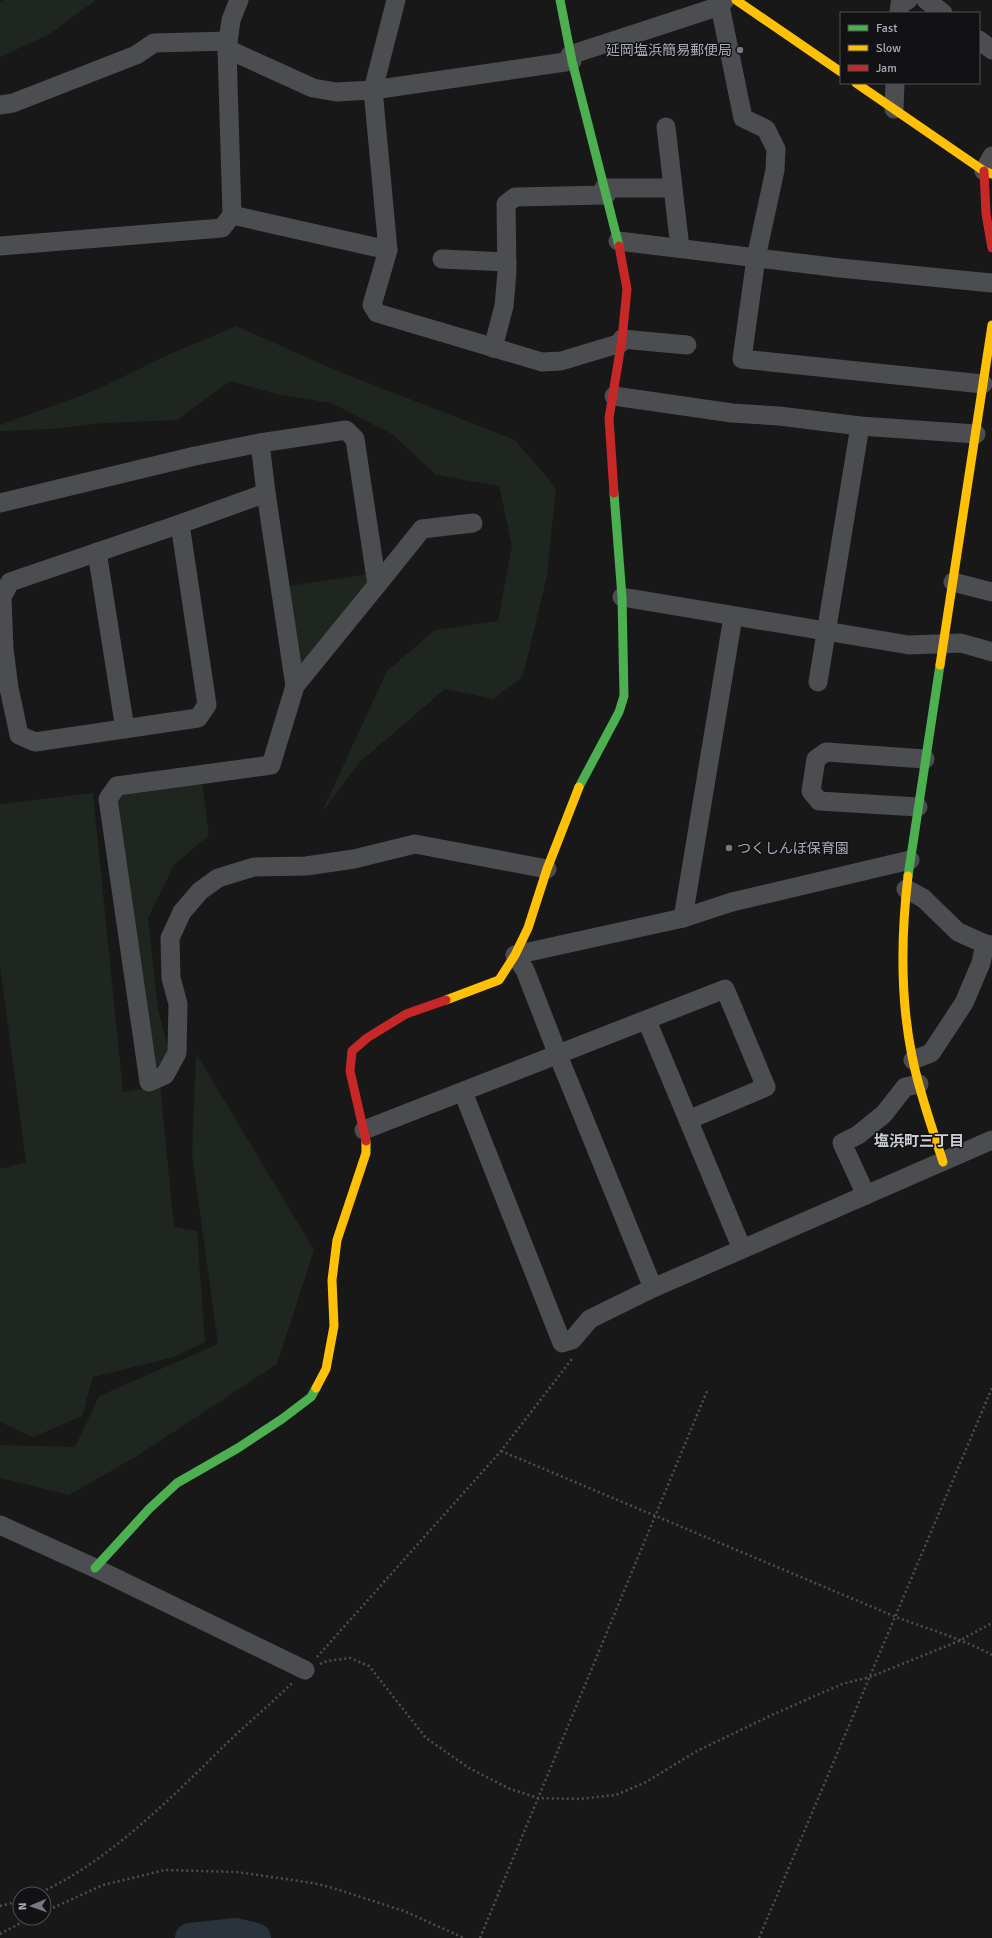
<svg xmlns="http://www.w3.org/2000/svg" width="992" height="1938" font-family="Signika,'Noto Sans JP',sans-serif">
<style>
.green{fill:#1e261f}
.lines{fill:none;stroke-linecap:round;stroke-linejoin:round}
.river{stroke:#2a323b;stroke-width:30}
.path{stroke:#4e4f53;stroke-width:2.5;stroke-dasharray:2 3;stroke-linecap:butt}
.street{stroke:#4c4d51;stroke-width:19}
.fast{stroke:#4caf50;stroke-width:9}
.slow{stroke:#ffc107;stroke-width:9}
.jam{stroke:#c62828;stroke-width:9}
.poi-dot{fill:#767981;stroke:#121214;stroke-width:1.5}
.labels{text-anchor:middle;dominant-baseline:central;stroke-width:3;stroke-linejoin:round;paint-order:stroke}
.poi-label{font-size:14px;fill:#a8adba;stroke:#121214;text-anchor:end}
.neighbourhood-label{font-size:15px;font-weight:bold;fill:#caccd6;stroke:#121214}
</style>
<rect width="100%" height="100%" fill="#181818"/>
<g class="green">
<path d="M3,0H96L50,34L0,57V2Z"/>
<path d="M236,326L340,372L515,440L556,488L547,576L523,676L493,699L445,689L361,761L322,812L387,671L435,630L498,621L512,546L499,486L436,475L392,434L331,403L276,394L230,381L177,420L104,423L53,429L0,431V425L94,391L163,357Z"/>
<path d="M368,574L369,582L305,662L299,661L289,586Z"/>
<path d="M202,782L209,835L174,865L148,918L158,1009L169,1052L160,1071H153L115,804L122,794Z"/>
<path d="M93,793L123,1092L160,1085L174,1227L197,1231L205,1342L174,1357L93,1377L82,1416L33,1437L0,1422V1169L26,1162L0,965V804Z"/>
<path d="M196,1053L314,1250L277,1364L137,1456L69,1495L0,1478V1445L75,1447L99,1396L218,1344L192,1155Z"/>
</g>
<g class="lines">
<path class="river" d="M190,1938L236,1933L256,1938"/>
<g class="path">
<path d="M501,1451L896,1617C928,1629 963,1639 992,1655"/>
<path d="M317,1657L501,1451L572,1359"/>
<path d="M320,1664L327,1661L350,1658L369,1666L426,1738L469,1768L510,1789L538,1798L579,1799L616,1795L646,1782L697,1751L774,1714L842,1684L870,1677L959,1641L992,1623"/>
<path d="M37,1894C108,1863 173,1796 228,1742C249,1722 272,1703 293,1682"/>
<path d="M0,1906L20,1901"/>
<path d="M44,1912L103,1885L165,1870L237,1872L313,1883L333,1888L404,1911L464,1938"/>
<path d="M0,1934L30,1918"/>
<path d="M480,1938L707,1391"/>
<path d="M759,1938L992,1388"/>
</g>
<g class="street">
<path d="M396,0L373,90L388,250L372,305L377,313L542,362L561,361L621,343"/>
<path d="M725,0L720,6L743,118L766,129L776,149L775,170L756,258L742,359L983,384"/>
<path d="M926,0L943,13"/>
<path d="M899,13L900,4L908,0"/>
<path d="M979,40L992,50"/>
<path d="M227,49L313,88L336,92L373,90L572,61"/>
<path d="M570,55L720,6"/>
<path d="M0,105L13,103L136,55L154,43L228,41"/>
<path d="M894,109L895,83"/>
<path d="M666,127L680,248"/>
<path d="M984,171L992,156"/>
<path d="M604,188H672"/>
<path d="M232,215L388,250"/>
<path d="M618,241L840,268L992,283"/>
<path d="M0,246L222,228L232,215L227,49L231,20L239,0"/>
<path d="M442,259L507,262"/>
<path d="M622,339L687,345"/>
<path d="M493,348L504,306L507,272L506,204L515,197L606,195"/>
<path d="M614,396L732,413L779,416L860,426L976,434"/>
<path d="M260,443L266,493L295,686"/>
<path d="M0,503L195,456L260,443L346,430L355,439L377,585L295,686L271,765L117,786L108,799L149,1082L165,1075L177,1053L178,1004L171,978L170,938L182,912L200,891L218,878L254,867L306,866L354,859L415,844L547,869"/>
<path d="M180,524L207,705L198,718L35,742L19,735L9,688L4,649L2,597L10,582L180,524L266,493"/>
<path d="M97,552L125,729"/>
<path d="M953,582L992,592"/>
<path d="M377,585L422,529L473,523"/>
<path d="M622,597L909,645L961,643L992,652"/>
<path d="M818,682L860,426"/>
<path d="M918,807L819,801L811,791L816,759L826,752L925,759"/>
<path d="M906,889L923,898L958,932L985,944L992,945"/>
<path d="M683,918L733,617"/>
<path d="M647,1021L742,1249"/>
<path d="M913,1060L931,1053L964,1003L981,963L985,944"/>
<path d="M463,1092L562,1343L572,1340L590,1319L653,1288L992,1140"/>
<path d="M364,1130L725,989L766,1087L688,1120"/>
<path d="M866,1195L842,1143L858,1135L884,1114L905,1087L919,1084"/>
<path d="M653,1288L558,1055L525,970L515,955L683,918L732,902L910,860"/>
<path d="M0,1525L95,1568L305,1670"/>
</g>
<g class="fast">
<path d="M560,0L572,61L619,246"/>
<path d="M579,787L619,712L624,696L622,597L614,493"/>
<path d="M908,876L940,665"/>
<path d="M95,1568L149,1509L177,1483L238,1448L282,1419L311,1397L316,1388"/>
</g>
<g class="slow">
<path d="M736,0L841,72"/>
<path d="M856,83L984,171L992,174"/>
<path d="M940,665L992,325"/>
<path d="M908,876C901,936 900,997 912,1056C919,1092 932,1127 943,1162"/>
<path d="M446,1000L499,980L515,955L528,928L547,869L579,787"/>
<path d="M316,1388L326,1369L334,1326L332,1280L337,1240L366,1153V1141"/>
</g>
<g class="jam">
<path d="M984,171L986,214L992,248"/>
<path d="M614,493L609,418L622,339L627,289L619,246"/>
<path d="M366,1141L350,1071L352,1051L367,1038L406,1014L446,1000"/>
</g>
</g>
<g class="poi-dot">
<circle cx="740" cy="50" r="4"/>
<circle cx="729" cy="848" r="4"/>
</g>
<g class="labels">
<g class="poi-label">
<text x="732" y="50">延岡塩浜簡易郵便局</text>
<text x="737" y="848" text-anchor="start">つくしんぼ保育園</text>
</g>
<g class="neighbourhood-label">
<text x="919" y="1141">塩浜町三丁目</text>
</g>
</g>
<rect x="840" y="12" width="140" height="72" fill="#121214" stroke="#4e5056"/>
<rect x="848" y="25" width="20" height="6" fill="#4caf50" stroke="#4e5056"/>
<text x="876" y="32" font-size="12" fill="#a8adba">Fast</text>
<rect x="848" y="45" width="20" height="6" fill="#ffc107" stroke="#4e5056"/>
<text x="876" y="52" font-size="12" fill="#a8adba">Slow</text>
<rect x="848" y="65" width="20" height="6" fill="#c62828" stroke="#4e5056"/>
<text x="876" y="72" font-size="12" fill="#a8adba">Jam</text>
<g transform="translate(32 1906) rotate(268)"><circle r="19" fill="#121214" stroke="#4e5056"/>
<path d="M0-3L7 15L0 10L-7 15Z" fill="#767981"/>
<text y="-6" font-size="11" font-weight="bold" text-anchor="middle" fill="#a8adba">N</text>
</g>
</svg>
